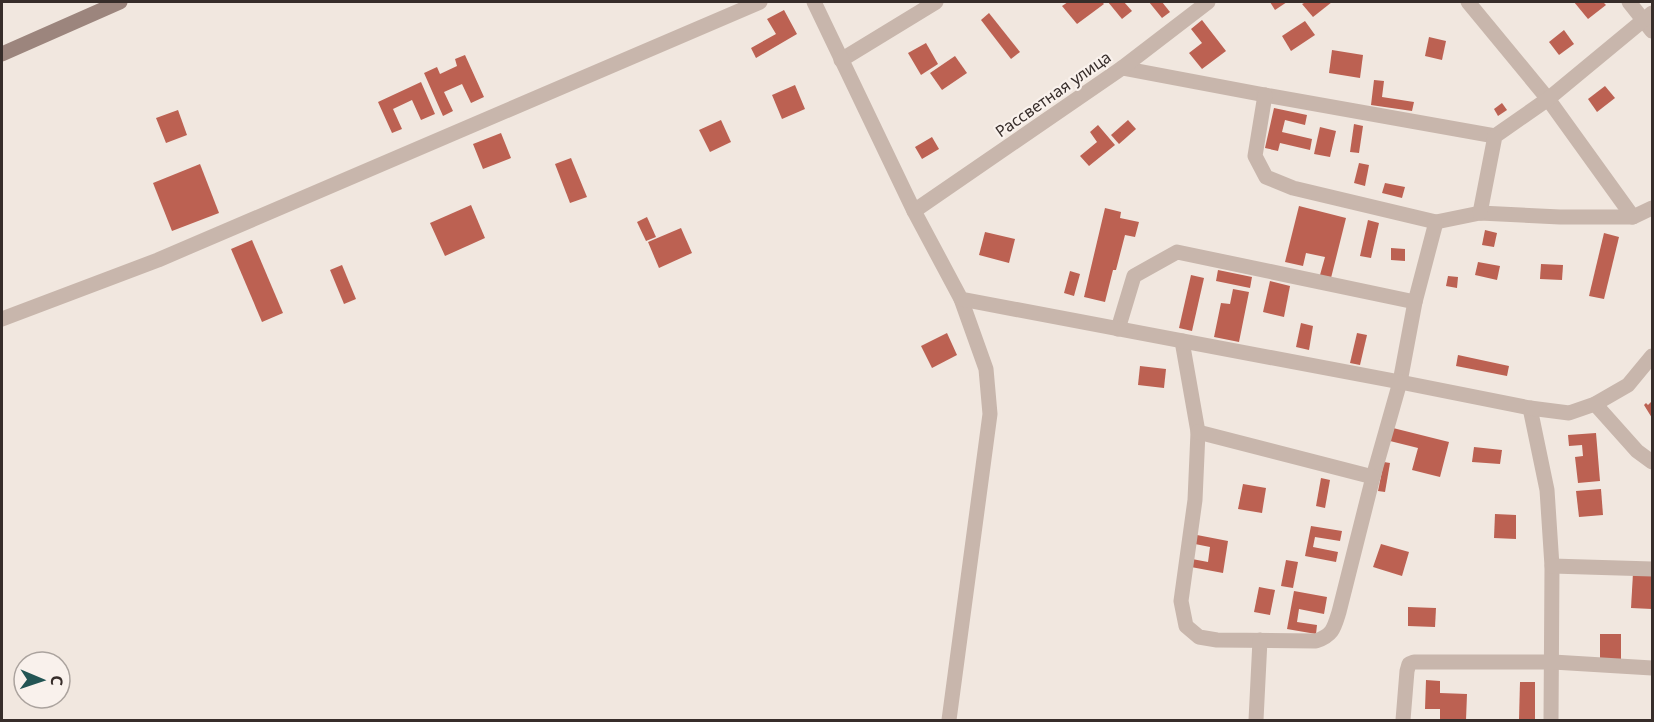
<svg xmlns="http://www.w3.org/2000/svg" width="1654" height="722" font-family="'Noto Sans',sans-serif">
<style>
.building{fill:#bc6152}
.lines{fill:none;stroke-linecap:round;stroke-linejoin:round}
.minor{stroke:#c8b6ac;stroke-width:15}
.tertiary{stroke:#c8b6ac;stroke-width:15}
.secondary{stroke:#9c857d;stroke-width:15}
.labels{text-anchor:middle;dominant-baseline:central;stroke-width:4.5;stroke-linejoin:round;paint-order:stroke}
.street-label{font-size:16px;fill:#372d2a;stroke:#f9f1ec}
</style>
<rect width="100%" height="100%" fill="#f1e7df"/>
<g class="building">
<path d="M1068,2H1102L1104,4L1077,24L1062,6Z"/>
<path d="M1108,2H1124L1132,11L1122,19Z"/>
<path d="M1149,2H1162L1170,12L1162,18Z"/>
<path d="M1270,2H1287L1275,10Z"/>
<path d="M1306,2H1332L1313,17L1302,4Z"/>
<path d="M1574,2H1603L1606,5L1588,19Z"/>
<path d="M784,10L797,34L756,58L751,48L776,34L767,19Z"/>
<path d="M989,13L1020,52L1011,59L981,20Z"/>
<path d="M1202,20L1226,51L1202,69L1189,53L1202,43L1191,29Z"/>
<path d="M1305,21L1315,35L1291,51L1282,36Z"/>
<path d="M1564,30L1574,44L1559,55L1549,42Z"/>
<path d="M1429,37L1446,41L1442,60L1425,56Z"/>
<path d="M926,43L938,64L921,75L908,53Z"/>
<path d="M1332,50L1363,55L1360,78L1329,73Z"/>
<path d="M465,55L484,97L471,103L462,84L444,92L453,111L443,116L424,73L437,67L440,74L457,66L455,59Z"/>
<path d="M955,56L967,73L942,90L930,73Z"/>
<path d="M1374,80L1384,81L1382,97L1414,102L1412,111L1371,105Z"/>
<path d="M421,82L435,114L421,120L412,100L393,109L402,129L392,133L378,102Z"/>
<path d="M795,85L805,109L782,119L772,95Z"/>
<path d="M1605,86L1615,98L1597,112L1588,99Z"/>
<path d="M1502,103L1507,110L1498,116L1494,109Z"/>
<path d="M1274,108L1307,115L1305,125L1285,120L1282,132L1312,139L1310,150L1280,143L1278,151L1265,148Z"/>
<path d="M178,110L187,135L166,143L156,118Z"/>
<path d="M721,120L731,142L710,152L699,130Z"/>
<path d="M1128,120L1136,129L1119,144L1111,135Z"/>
<path d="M1354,124L1363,126L1359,153L1350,152Z"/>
<path d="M1098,125L1115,145L1089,166L1080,156L1097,142L1090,132Z"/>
<path d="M1320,127L1336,131L1330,157L1314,154Z"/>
<path d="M501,133L511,158L483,169L473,144Z"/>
<path d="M932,137L939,149L922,159L915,147Z"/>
<path d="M571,158L587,197L570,203L555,164Z"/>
<path d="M1359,163L1369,165L1365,186L1354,183Z"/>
<path d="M200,164L219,213L172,231L153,183Z"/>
<path d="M1385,183L1405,187L1402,198L1382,193Z"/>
<path d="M471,205L485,238L445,256L430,223Z"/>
<path d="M1299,206L1346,218L1331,278L1320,275L1325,257L1306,253L1303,266L1285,262Z"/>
<path d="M1105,208L1121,212L1120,218L1139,222L1135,237L1125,235L1116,270H1113L1105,302L1084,297Z"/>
<path d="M647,217L656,237L646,241L637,222Z"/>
<path d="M1368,220L1379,223L1371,258L1360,256Z"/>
<path d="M681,228L692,253L659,268L648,242Z"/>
<path d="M1485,230L1497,233L1494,247L1482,245Z"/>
<path d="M985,232L1015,239L1009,263L979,255Z"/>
<path d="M1604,233L1619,237L1604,299L1589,296Z"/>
<path d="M252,240L283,313L262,322L231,249Z"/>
<path d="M1391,248L1405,249V261L1391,260Z"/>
<path d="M1478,262L1500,266L1497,280L1475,275Z"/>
<path d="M1541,264L1563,265L1562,280L1540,279Z"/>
<path d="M342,265L356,299L344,304L330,270Z"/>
<path d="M1218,270L1252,277L1250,288L1216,281Z"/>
<path d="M1070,271L1080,274L1074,296L1064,293Z"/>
<path d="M1191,275L1204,278L1192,331L1179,328Z"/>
<path d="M1448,276L1458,277L1457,288L1446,286Z"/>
<path d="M1270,281L1290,286L1284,317L1263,312Z"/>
<path d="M1233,289L1249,292L1239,342L1214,337L1221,303L1230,304Z"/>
<path d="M1301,323L1313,326L1309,350L1296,347Z"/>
<path d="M947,333L957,355L932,368L921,346Z"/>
<path d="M1357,333L1367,335L1360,365L1350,363Z"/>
<path d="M1458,355L1509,366L1507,376L1456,366Z"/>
<path d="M1140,366L1166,369L1164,388L1138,385Z"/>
<path d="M1652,401V418L1644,405L1646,403L1648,405Z"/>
<path d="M1393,428L1449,442L1440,477L1412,470L1418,448L1390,441Z"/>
<path d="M1596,433L1600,481L1578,483L1575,457L1583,456L1582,445L1569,446L1568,435Z"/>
<path d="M1474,447L1502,450L1500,464L1472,462Z"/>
<path d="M1384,462L1390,463L1385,492L1378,491Z"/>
<path d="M1321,478L1330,480L1325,508L1316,506Z"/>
<path d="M1243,484L1266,488L1262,513L1238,509Z"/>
<path d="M1601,489L1603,515L1579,517L1576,491Z"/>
<path d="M1495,514L1516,515V539L1494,538Z"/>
<path d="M1311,526L1342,531L1340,541L1315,537L1313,547L1338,552L1336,562L1305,556Z"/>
<path d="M1197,535L1228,541L1223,573L1191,567L1192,559L1208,562L1210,547L1195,544Z"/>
<path d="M1381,544L1409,552L1402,576L1373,567Z"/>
<path d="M1286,560L1298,562L1293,588L1281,586Z"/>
<path d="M1633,573L1652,574V609L1631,608Z"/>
<path d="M1259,587L1275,590L1270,615L1254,612Z"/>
<path d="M1294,591L1327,597L1324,614L1299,609L1297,622L1317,625L1316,634L1287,629Z"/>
<path d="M1408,607L1436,608L1435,627L1408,626Z"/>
<rect x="1600" y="634" width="21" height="27"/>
<path d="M1426,680L1440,681V693L1467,694L1466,720H1440V709H1425Z"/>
<path d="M1520,682H1535V720H1519Z"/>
</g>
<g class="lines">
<g class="minor">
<path d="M1468,2L1548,99L1633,217"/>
<path d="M1629,2L1652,31"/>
<path d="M841,60L936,2"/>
<path d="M1122,68L1265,95L1495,136"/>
<path d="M1265,95L1255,156L1266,177L1293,188L1436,222L1480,213L1560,217H1633L1652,208"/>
<path d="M914,211L1122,68L1208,2"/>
<path d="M1480,213L1495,136L1548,99L1652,13"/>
<path d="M2,319L158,260L760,2"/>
<path d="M1118,329L1134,276L1177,252L1415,302"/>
<path d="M1182,341L1198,432L1195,500L1181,601L1186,626L1199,637L1217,640L1316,641C1333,635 1334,628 1339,612L1373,477L1400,382L1415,302L1436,222"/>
<path d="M1595,404L1637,451L1652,462"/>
<path d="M1530,408L1547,490L1552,566L1551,720"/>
<path d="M1198,432L1373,477"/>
<path d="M1552,566L1652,569"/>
<path d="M949,720L990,414L986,369L961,299"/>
<path d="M1256,720L1260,640"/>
<path d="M1403,720L1407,671L1409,664L1414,662H1553L1652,668"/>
</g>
<path class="tertiary" d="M814,2L914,211L961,299L1400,382L1530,408L1569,413L1595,404L1628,385L1652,356"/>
<path class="secondary" d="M2,54L120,2"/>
</g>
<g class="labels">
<g class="street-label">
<text transform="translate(1053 94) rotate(-35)">Рассветная улица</text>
</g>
</g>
<rect width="1654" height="722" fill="none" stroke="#372d2a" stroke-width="6"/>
<g transform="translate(42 680) rotate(92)"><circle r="28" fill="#f9f1ec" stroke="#aba39e" stroke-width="1.5"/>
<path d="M0-4.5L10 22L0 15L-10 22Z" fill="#235554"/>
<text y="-9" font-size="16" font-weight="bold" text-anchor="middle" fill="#372d2a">С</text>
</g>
</svg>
